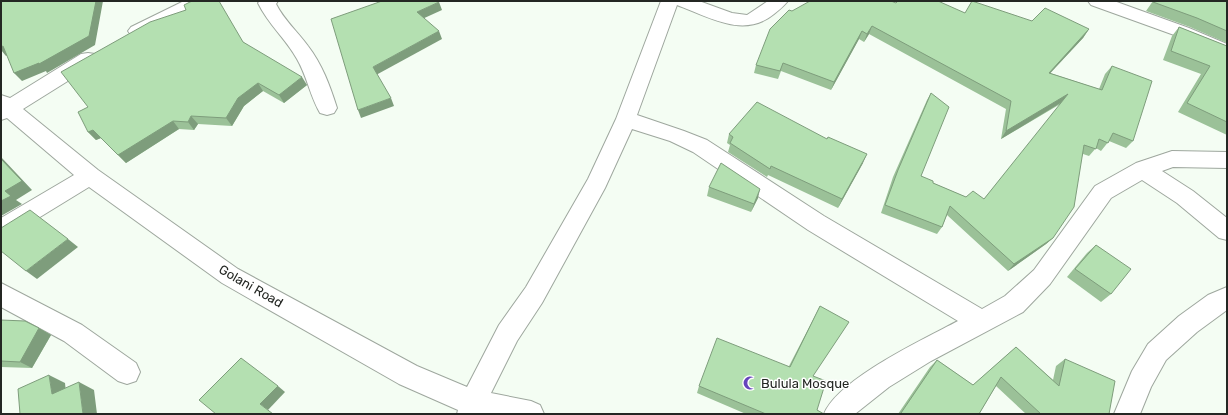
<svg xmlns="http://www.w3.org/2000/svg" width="1228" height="415" font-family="Rubik,sans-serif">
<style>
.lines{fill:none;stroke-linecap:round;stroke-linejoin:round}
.minor-casing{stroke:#9ea79e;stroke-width:2}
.minor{fill:#fff;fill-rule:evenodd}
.wall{fill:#9bc198}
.shaded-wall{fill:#7e9d7c}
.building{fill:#b4e0b1;stroke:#7e9d7c}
.labels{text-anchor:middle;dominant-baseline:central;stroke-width:3;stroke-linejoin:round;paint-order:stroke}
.street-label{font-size:13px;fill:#242723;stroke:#fff}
.poi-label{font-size:13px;fill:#242723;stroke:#fff;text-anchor:start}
</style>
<rect width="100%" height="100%" fill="#f4fdf3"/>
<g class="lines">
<g class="minor-casing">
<g id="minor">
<path d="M184,1H207L204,5L143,35L137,37L131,35L128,31L131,27Z"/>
<path d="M260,1H278L276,4C284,20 297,31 308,46C322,64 330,86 337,108L334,113L327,115L320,113C310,96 307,76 297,59C286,39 268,24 258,3Z"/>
<path d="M661,1H699L732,13L747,15L768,1H788C784,6 779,10 774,14C744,39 709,17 677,5L637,115L684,131L707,140L824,216L982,309L1005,296L1034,270L1095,186L1136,163L1172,151L1227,152V168L1173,167L1162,171L1193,191L1227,218V240L1219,238L1177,203L1142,180L1111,198L1050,284L1023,312L931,361L889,387L855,414H824C838,379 924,339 958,321L808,230L693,152L670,141L632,129L605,188L542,303L517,341L491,393L531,401L540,405L544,414H457L458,410L399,384L222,283L89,187L9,236L1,238V218L74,175L7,118L1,120V95L10,98L81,54L88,53L95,54L97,59L95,64L23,109L98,170L238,269L417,366L467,387L499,325L526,287L588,179L616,119Z"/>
<path d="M1088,1H1114L1189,28L1227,44V57L1177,36L1091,5Z"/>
<path d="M1,283L82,325L136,363L140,372L136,381L127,384L118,381L64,341L1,307Z"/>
<path d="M1227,287V310L1197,332L1166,360L1151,387L1140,414H1114L1132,371L1148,344L1179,316L1208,295Z"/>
</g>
</g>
<use href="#minor" class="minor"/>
</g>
<g class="wall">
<path d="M1153,1H1227V43L1190,27L1146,11Z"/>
<path d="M896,3L965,13L1032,21L1089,29L1083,38L1050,73L1099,89L1105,74L1112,66L1133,141L1126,148L1109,141L1101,151L1096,148L1089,156L1083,154L1053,238L1046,244L1008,271L947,215L942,227L937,234L881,213L893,177L927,100L931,93L921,176L933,183L966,197L984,199L1062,103L1001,139L1006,109L869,34L864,42L859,39L831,90L781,71L778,79L754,73L756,65L792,11Z"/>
<path d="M1179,27L1227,46V135L1178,112L1201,74L1163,60L1172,36Z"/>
<path d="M243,42L307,85L284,103L263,91L244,106L232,126L198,124L194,130L179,129L126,163L101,138L96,140L88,132Z"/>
<path d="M729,134L863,163L838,208L768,175L767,177L728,152L730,145L727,143Z"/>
<path d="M709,187L758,198L751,212L707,196Z"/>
<path d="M1096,245L1111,294L1101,302L1067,277L1087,253Z"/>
<path d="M820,306L813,376L817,410L824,414H746L697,393L699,386L789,366Z"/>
<path d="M1,320L39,328L51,335L32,368L1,367Z"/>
<path d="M1016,347L1053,380L1056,366L1065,359L1109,414H1026L996,386L979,414H898L930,367L937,360L973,385Z"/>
</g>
<g class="shaded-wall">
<path d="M96,1H103L95,45L47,73L46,71L22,81L14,73Z"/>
<path d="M439,2L442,10L420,20L417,12Z"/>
<path d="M872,26L869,34L864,42L867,34Z"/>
<path d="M1089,29L1083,38L1043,81L1049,73Z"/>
<path d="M439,31L442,39L376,75L373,67Z"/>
<path d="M862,31L859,39L831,90L834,82Z"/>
<path d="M3,46L11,54L6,56L1,50V47Z"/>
<path d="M302,77L307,85L284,103L279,95Z"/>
<path d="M258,83L263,91L244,106L232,126L226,118L238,98Z"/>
<path d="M1068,94L1062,102L1001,139L1006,131Z"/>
<path d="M391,98L394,106L361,118L358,110Z"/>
<path d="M191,116L198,124L194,130L188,122Z"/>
<path d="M173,121L179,129L126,163L118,155Z"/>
<path d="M93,130L101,138L96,140L88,132Z"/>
<path d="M867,154L863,163L838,208L842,199Z"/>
<path d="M1,157L32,190L16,200L22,204L1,216V201L5,191Z"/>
<path d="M760,189L758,198L751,212L754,204Z"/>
<path d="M1053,238L1046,244L1008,271L1014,264Z"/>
<path d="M68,239L78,247L37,279L26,271Z"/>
<path d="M39,328L51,335L32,368L20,362Z"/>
<path d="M49,375L65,383L67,402L52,394Z"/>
<path d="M79,382L94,390L97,414H83Z"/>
<path d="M278,386L285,392L268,410L260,404Z"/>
</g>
<g class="building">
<path d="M1,1H96L89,36L39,64V63L14,73L3,46L1,47Z"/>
<path d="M192,1H219L243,42L302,77L279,95L258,83L238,98L226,118L191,116L188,122L173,121L118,155L93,130L88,132L78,112L88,107L61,72L150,22L186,10L184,5Z"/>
<path d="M382,1H439V2L417,12L439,31L373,67L391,98L358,110L331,19Z"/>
<path d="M810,1H891L896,3L898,1H938L965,13L972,1L1032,21L1045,8L1089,29L1049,73L1102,90L1112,66L1152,81L1133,141L1113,133L1108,143L1099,139L1096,149L1084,145L1074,207L1053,238L1014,264L950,206L942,227L885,205L898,170L931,93L949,107L921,176L933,181V183L966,197L973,191L984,199L1068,94L1006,131L1011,101L872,26L867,34L862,31L834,82L783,63L780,71L756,65L770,29L789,10L792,11Z"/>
<path d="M1154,1H1227V31L1197,18L1153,2Z"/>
<path d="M1179,27L1227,46V122L1187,103L1210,66L1171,51Z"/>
<path d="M757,102L827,139L828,137L867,154L842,199L771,166L770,169L730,143L733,137L729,134Z"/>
<path d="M1,159L22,181L5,191L11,196L1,201Z"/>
<path d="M721,163L760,189L754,204L709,187Z"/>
<path d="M30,210L68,239L26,271L1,251V228Z"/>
<path d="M1096,245L1131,269L1111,294L1075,269Z"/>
<path d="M820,306L849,322L813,376L826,381L817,410L824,414H766L699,386L717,338L790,367Z"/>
<path d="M1,320L25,321L39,328L20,362L1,361Z"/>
<path d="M1016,347L1059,386L1065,359L1115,381L1109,414H1041L1001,377L979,414H902L901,413L937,360L973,385Z"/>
<path d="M241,358L278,386L260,404L273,414H216L199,400Z"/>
<path d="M49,375L52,394L79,382L83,414H20L18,389Z"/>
</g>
<defs>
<g id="mosque-bare" transform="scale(1.08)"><path d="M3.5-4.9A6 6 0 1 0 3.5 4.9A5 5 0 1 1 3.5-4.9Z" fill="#6544bc" stroke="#fff" stroke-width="2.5" paint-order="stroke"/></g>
</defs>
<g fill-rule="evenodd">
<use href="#mosque-bare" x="750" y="383"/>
</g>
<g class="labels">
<g class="street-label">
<text transform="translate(251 286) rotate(30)">Golani Road</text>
</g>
<g class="poi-label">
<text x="761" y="383">Bulula Mosque</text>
</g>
</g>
<rect width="1228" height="415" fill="none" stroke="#242723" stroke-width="4"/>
</svg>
